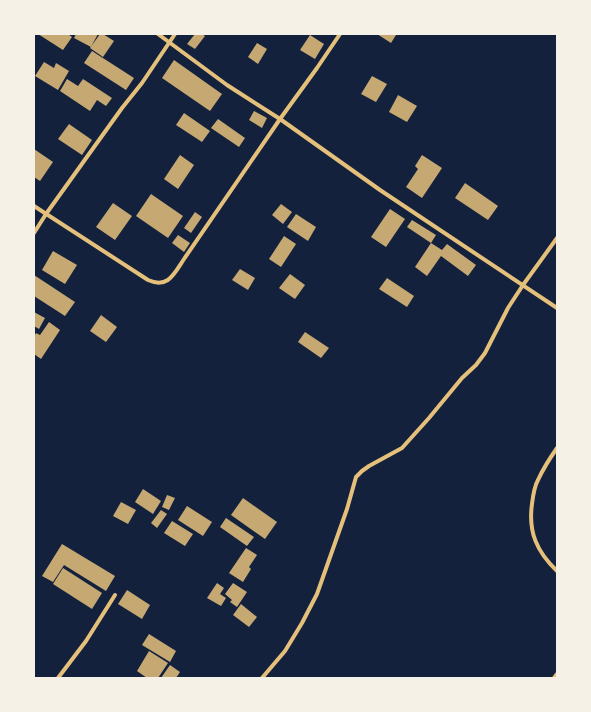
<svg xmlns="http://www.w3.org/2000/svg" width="591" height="712" font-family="Rubik,sans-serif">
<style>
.building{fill:#c6a872}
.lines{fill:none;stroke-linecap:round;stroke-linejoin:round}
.minor{stroke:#e5c07b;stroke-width:4}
</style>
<rect width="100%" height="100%" fill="#14213d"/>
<g class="building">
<path d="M38,34H68L72,37L63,50Z"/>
<path d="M76,34H98L91,47L74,38Z"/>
<path d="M100,34H103L114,41L103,57L90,48Z"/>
<path d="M195,34H202L205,36L195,49L187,44Z"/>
<path d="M377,34H395L396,35L391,43Z"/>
<path d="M310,35L324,44L315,59L300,50Z"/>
<path d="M257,43L267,49L258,64L248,57Z"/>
<path d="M92,51L134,78L126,90L84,63Z"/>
<path d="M174,60L222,94L210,111L162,78Z"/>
<path d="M44,62L54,68L56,63L69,71L58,90L35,76Z"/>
<path d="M372,76L387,84L376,102L361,94Z"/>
<path d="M67,79L78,86L83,79L112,98L106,106L97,100L90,111L60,91Z"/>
<path d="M398,95L417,106L407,122L389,112Z"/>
<path d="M254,111L267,118L262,128L249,120Z"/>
<path d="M184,113L210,131L202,142L176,125Z"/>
<path d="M218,119L245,138L239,147L211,128Z"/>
<path d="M69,124L92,140L82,155L58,139Z"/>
<path d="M34,149L53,162L40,181L34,177Z"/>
<path d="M180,155L194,165L178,189L164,179Z"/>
<path d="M422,155L442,168L422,198L406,187L418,169L415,166Z"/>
<path d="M465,183L498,206L488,220L455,198Z"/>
<path d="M151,194L183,216L168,238L136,216Z"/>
<path d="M113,203L132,216L115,240L96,227Z"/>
<path d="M281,204L292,212L283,224L272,215Z"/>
<path d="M390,209L405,219L386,247L371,237Z"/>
<path d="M195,212L202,217L191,233L184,228Z"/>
<path d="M296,214L316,227L308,241L287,227Z"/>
<path d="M412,220L436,235L431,243L442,250L447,244L476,265L468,276L441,256L427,276L415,267L431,243L407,227Z"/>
<path d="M178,235L190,243L184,252L172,243Z"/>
<path d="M284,236L296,244L281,267L269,259Z"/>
<path d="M53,251L77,265L65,284L42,270Z"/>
<path d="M240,269L255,278L248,290L232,280Z"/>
<path d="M290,274L305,285L295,299L279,288Z"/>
<path d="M34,275L75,302L65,316L34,296Z"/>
<path d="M387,278L414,296L407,307L379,289Z"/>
<path d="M34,312L45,318L39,329L34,326Z"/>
<path d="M101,315L117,327L106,342L90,331Z"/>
<path d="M49,322L60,330L41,359L34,354V337L36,333L40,335Z"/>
<path d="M305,332L329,348L321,358L298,342Z"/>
<path d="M143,489L161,501L153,514L135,502Z"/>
<path d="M167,495L175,498L169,510L162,507Z"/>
<path d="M243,498L277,522L265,539L231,515Z"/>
<path d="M121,502L136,510L128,524L113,516Z"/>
<path d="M187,506L212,522L203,536L178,520Z"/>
<path d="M161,510L167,514L157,528L151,523Z"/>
<path d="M226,518L254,537L247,546L220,527Z"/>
<path d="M172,521L193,534L185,546L164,533Z"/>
<path d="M62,544L115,576L106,591L64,565L53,582L42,576Z"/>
<path d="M246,548L257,555L249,567L251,569L243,582L229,573Z"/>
<path d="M63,568L102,593L92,609L53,584Z"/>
<path d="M217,583L224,588L220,594L226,598L221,606L207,598Z"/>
<path d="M233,583L247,592L237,607L230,602L232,600L225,594Z"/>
<path d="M127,590L150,605L142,619L118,604Z"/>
<path d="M241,604L257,617L249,627L233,615Z"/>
<path d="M149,634L176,651L170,662L142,645Z"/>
<path d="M149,651L168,663L158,678H147L137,671Z"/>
<path d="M170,665L180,672L176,678H161Z"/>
</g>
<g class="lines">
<g class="minor">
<path d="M158,34L227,85L280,119L380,190L557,308"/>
<path d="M34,206L148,280C168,289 174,274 184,259L280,119L317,68L340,34"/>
<path d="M34,233L46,214L122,108L142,83L175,34"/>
<path d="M557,448C550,458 543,469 538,480C534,487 533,496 532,504C528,532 537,552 557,571"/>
<path d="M58,678L86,641L115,595"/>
<path d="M262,678L285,651L302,623L317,594L347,509L356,477L362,471L369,466L402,448L429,418L462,378L476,365L485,353L508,308L523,285L557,238"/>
<path d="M554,678L557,674"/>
</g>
</g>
<rect width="591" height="712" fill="none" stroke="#f6f1e7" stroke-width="70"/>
</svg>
